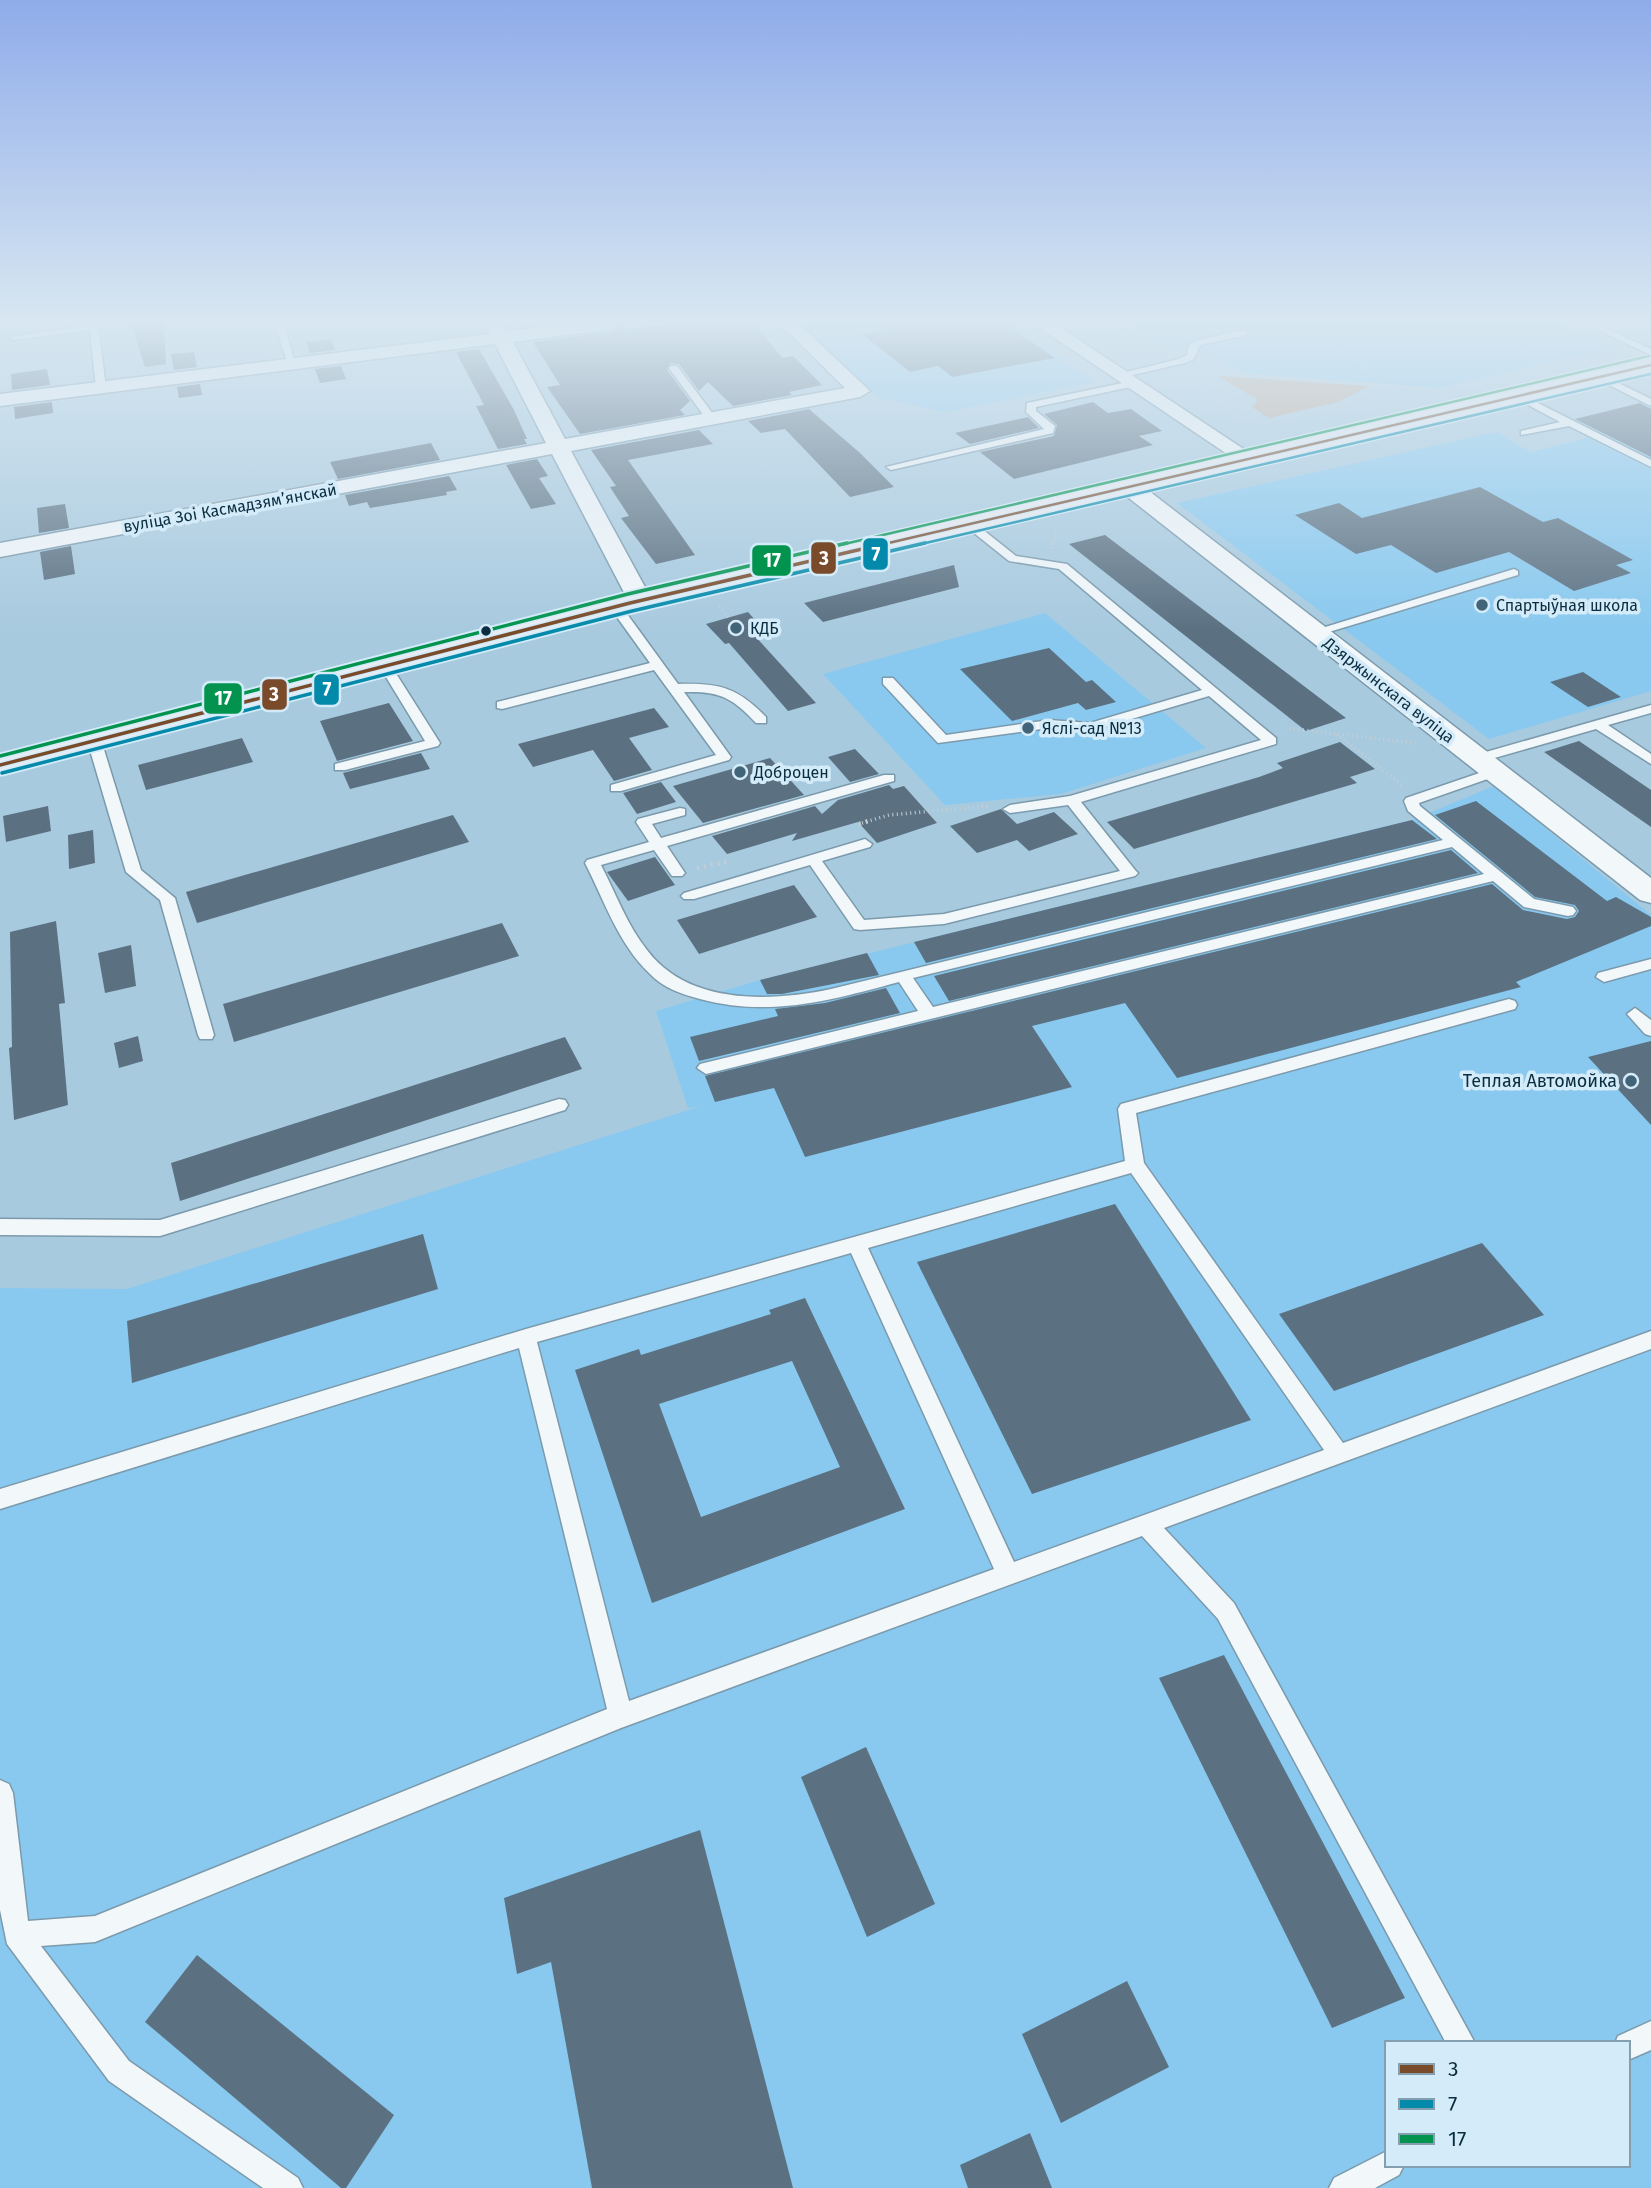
<svg xmlns="http://www.w3.org/2000/svg" width="1651" height="2188" font-family="'Fira Sans',sans-serif">
<style>
.built{fill:#89c9ef;fill-rule:evenodd}
.green{fill:#c1a894}
.building{fill:#5b7182;fill-rule:evenodd}
.lines{fill:none;stroke-linecap:round;stroke-linejoin:round}
.lane-casing{stroke:#7b9aac;stroke-width:3}
.street-casing{stroke:#7b9aac;stroke-width:3}
.primary-casing{stroke:#d8e7f1;stroke-width:4}
.path-far2{stroke:#c3ced5;stroke-width:2.5;stroke-dasharray:1 2.5;stroke-linecap:butt}
.path-far1{stroke:#c3ced5;stroke-width:3.5;stroke-dasharray:1 3.5;stroke-linecap:butt}
.path{stroke:#c3ced5;stroke-width:4.5;stroke-dasharray:2 5;stroke-linecap:butt}
.lane{fill:#f2f7fa;fill-rule:evenodd}
.street{fill:#f2f7fa;fill-rule:evenodd}
.primary{fill:#ececf1;fill-rule:evenodd}
.bus-1-far1-casing{stroke:#d4ebf9;stroke-width:5}
.bus-1-casing{stroke:#d4ebf9;stroke-width:7}
.bus-2-far1-casing{stroke:#d4ebf9;stroke-width:5}
.bus-2-casing{stroke:#d4ebf9;stroke-width:7}
.bus-3-far1-casing{stroke:#d4ebf9;stroke-width:5}
.bus-3-casing{stroke:#d4ebf9;stroke-width:7}
.bus-1-far1{stroke:#7a4b2a;stroke-width:2.5}
.bus-1{stroke:#7a4b2a;stroke-width:3.5}
.bus-2-far1{stroke:#038aaa;stroke-width:2.5}
.bus-2{stroke:#038aaa;stroke-width:3.5}
.bus-3-far1{stroke:#02944e;stroke-width:2.5}
.bus-3{stroke:#02944e;stroke-width:3.5}
.poi-dot{fill:#426478;stroke:#d4ebf9;stroke-width:2.5}
.bus-dot{fill:#0b2d40;stroke:#d4ebf9;stroke-width:2.5}
.labels{text-anchor:middle;dominant-baseline:central;stroke-width:7;stroke-linejoin:round;paint-order:stroke}
.far-street-label{font-size:16px;fill:#0b2d40;stroke:#d4ebf9}
.far-poi-label{font-size:16px;fill:#0b2d40;stroke:#d4ebf9;text-anchor:start}
.poi-label{font-size:18px;fill:#0b2d40;stroke:#d4ebf9;text-anchor:end}
.line-badge{stroke:#d4ebf9;stroke-width:2.5}
.badge-label{font-size:19px;text-anchor:middle;font-weight:bold;fill:#fff}
</style>
<rect width="100%" height="100%" fill="#a8cadf"/>
<g class="built">
<path d="M800,324H1010L1096,382L944,412L878,397Z"/>
<path d="M1131,324H1559L1612,348L1439,388L1246,373L1204,351L1161,343Z"/>
<path d="M1651,402V691L1489,739L1177,503L1496,432L1531,452L1601,434L1573,419Z"/>
<path d="M1045,613L1206,748L1061,794L945,805L823,674Z"/>
<path d="M1494,786L1651,915V2188H0V1288L127,1289L701,1106L688,1108L656,1011L760,980L1412,820ZM1387,2043H1628V2165H1387Z"/>
</g>
<path class="green" d="M1218,376L1369,386L1338,402L1269,418L1252,407L1258,400Z"/>
<g class="building">
<path d="M131,324H164L166,364L145,367Z"/>
<path d="M622,324L624,330L673,324H755L782,358L793,356L822,385L789,392L792,395L733,406L708,382L699,391L679,364L671,363L667,370L690,401L680,410L685,415L580,434L547,387L560,385L533,342L611,332Z"/>
<path d="M882,324H1005L1055,358L952,377L938,366L910,372L862,334L889,329Z"/>
<path d="M331,339L335,350L310,353L306,342Z"/>
<path d="M479,349L514,410L527,439H524L527,444L498,449L476,406L484,405L456,352Z"/>
<path d="M194,352L197,367L174,370L171,354Z"/>
<path d="M341,366L346,379L320,383L315,369Z"/>
<path d="M47,369L50,385L12,390L11,374Z"/>
<path d="M200,384L202,395L179,398L177,387Z"/>
<path d="M52,402L53,413L15,419L14,407Z"/>
<path d="M1093,402L1108,413L1131,409L1162,431L1139,436L1153,445L1014,479L980,452L1054,436L1057,425L1044,414Z"/>
<path d="M1640,403L1651,409V457L1575,419Z"/>
<path d="M809,409L860,453L894,487L850,497L785,429L761,433L748,421Z"/>
<path d="M1028,417L1039,428L970,444L955,433Z"/>
<path d="M699,430L713,444L628,460L695,555L656,564L621,518L629,516L610,487L616,486L591,450Z"/>
<path d="M431,443L440,460L338,479L330,462Z"/>
<path d="M537,459L548,476L539,478L556,504L531,509L506,465Z"/>
<path d="M449,476L457,490L446,492L447,495L370,508L367,502L349,506L345,495Z"/>
<path d="M1480,487L1543,522L1558,518L1633,560L1616,565L1631,573L1574,591L1509,552L1436,573L1391,545L1356,554L1295,515L1339,503L1362,518Z"/>
<path d="M65,504L69,528L39,533L37,508Z"/>
<path d="M1105,535L1346,718L1306,731L1069,544Z"/>
<path d="M71,546L75,574L44,580L40,552Z"/>
<path d="M954,565L959,587L823,622L804,603Z"/>
<path d="M748,612L767,633L755,636L816,703L788,711L729,643L725,644L706,624Z"/>
<path d="M1049,648L1086,682L1092,680L1116,702L1086,710L1078,703L1012,721L960,669Z"/>
<path d="M1583,672L1621,697L1588,707L1550,682Z"/>
<path d="M389,703L413,741L337,761L320,721Z"/>
<path d="M654,708L669,727L629,738L652,770L614,781L593,750L533,767L518,744Z"/>
<path d="M242,738L253,762L146,790L138,765Z"/>
<path d="M1579,741L1651,790V827L1544,752Z"/>
<path d="M1340,742L1375,769L1350,777L1357,783L1134,849L1107,822L1259,777L1283,768L1277,763Z"/>
<path d="M855,749L879,774L850,782L828,757Z"/>
<path d="M421,753L430,769L350,789L343,773Z"/>
<path d="M770,758L804,795L703,823L673,786Z"/>
<path d="M661,782L676,802L637,814L623,793Z"/>
<path d="M889,785L893,789L904,786L937,823L877,843L858,822L792,841L797,833L727,854L712,836L815,806L822,814L838,800Z"/>
<path d="M1476,801L1607,901L1616,897L1651,917V926L1516,982L1521,987L1177,1078L1125,1003L1032,1026L1072,1087L805,1157L774,1088L715,1102L705,1076L1492,884L1523,910L1567,919L1575,917L1579,911L1575,905L1535,897L1435,815Z"/>
<path d="M48,806L51,831L6,842L3,816Z"/>
<path d="M1001,809L1017,824L1054,812L1078,834L1029,851L1017,840L977,853L950,826Z"/>
<path d="M453,815L469,842L197,923L186,892Z"/>
<path d="M1412,820L1437,839L926,963L914,942Z"/>
<path d="M93,830L95,863L69,869L68,835Z"/>
<path d="M1451,850L1478,873L949,1001L934,976Z"/>
<path d="M655,857L675,885L628,901L607,872Z"/>
<path d="M794,885L817,917L699,954L677,920Z"/>
<path d="M56,921L65,1003L59,1004L68,1105L14,1120L9,1048L12,1047L10,932Z"/>
<path d="M502,923L519,956L234,1042L223,1004Z"/>
<path d="M131,945L136,986L105,993L98,953Z"/>
<path d="M867,953L879,975L782,994H767L760,980Z"/>
<path d="M886,988L900,1013L699,1061L690,1037L778,1016L775,1009L825,1003Z"/>
<path d="M138,1036L143,1061L119,1068L114,1043Z"/>
<path d="M565,1037L582,1069L180,1201L171,1163Z"/>
<path d="M1651,1041V1125L1588,1057Z"/>
<path d="M1115,1204L1251,1420L1032,1494L917,1262Z"/>
<path d="M423,1234L438,1289L132,1383L127,1321Z"/>
<path d="M1482,1243L1544,1315L1334,1391L1279,1314Z"/>
<path d="M805,1298L905,1509L652,1603L575,1370L639,1349L641,1355L771,1314L769,1310ZM792,1361L840,1467L701,1517L659,1404Z"/>
<path d="M1224,1655L1405,1998L1332,2028L1159,1678Z"/>
<path d="M866,1747L935,1904L867,1937L801,1777Z"/>
<path d="M700,1830L793,2188H592L551,1962L517,1974L504,1898Z"/>
<path d="M197,1955L394,2115L346,2188H341L145,2022Z"/>
<path d="M1127,1981L1169,2067L1061,2123L1022,2034Z"/>
<path d="M1030,2133L1052,2188H968L960,2165Z"/>
</g>
<g class="lines">
<g class="lane-casing">
<g id="lane">
<path d="M98,324L106,388L101,391L96,388L90,330L14,340L9,337Z"/>
<path d="M275,324H284L296,367L288,365Z"/>
<path d="M1585,324H1597L1651,349V355Z"/>
<path d="M1243,330L1248,333L1246,335L1200,345L1194,359L1185,363L1119,378L1114,375L1179,359L1187,355L1188,346L1194,341Z"/>
<path d="M671,366H677L716,418L715,420H707L669,368Z"/>
<path d="M1600,374L1651,399V406L1597,379L1595,377Z"/>
<path d="M1132,381L1135,382V386L1036,407V411L1055,426L1053,433L891,470L886,467L1044,429L1026,412L1027,403Z"/>
<path d="M1516,392L1651,460V467L1569,426L1521,435V431L1560,422L1513,397L1511,395Z"/>
<path d="M964,521H972L1016,556L1067,564L1276,738V744L1081,802L1135,870L1138,873L1135,876L944,924L860,930L854,929L810,865L694,899H684L681,896L684,893L865,839L872,844L870,847L822,861L864,920L944,914L1120,871L1068,805L1010,813L1003,809L1010,805L1070,796L1261,740L1209,696L1091,731L1049,728L938,743L883,684V678H893L946,735L1049,720L1090,723L1202,690L1059,569L1009,561L964,525Z"/>
<path d="M1514,569L1518,571V575L1319,635L1309,632Z"/>
<path d="M615,602L619,603L678,684C719,683 737,687 766,717V723H756C732,697 719,691 684,692L731,757L729,760L621,791H611V785L716,755L654,670L502,709L497,708V702L650,663L609,606Z"/>
<path d="M384,660L390,664L440,743L438,746L345,770H335V764L425,741L378,664Z"/>
<path d="M1651,705V713L1608,725L1651,754V764L1596,729L1477,763L1470,759L1472,756Z"/>
<path d="M94,736L101,740L141,870L175,898L214,1035L212,1039H200L198,1035L160,900L126,872L87,740Z"/>
<path d="M1494,768L1499,769V775L1419,803L1420,806L1534,899L1573,907L1576,911L1573,915L1568,916L1524,907L1493,881L706,1074L697,1068L700,1064L918,1011L899,982C832,1000 770,1018 700,999C681,994 663,988 649,973C618,943 604,900 585,863L587,860L649,842L636,822L638,819L680,808L685,809V815L652,824L661,838L884,775H894V781L667,846L685,873L682,876H672L654,850L601,865C616,894 627,925 647,950C688,1005 770,1002 831,989L1443,840L1408,811L1404,801L1406,798ZM1452,847L1484,874L933,1007L913,978Z"/>
<path d="M1651,959V969L1604,982L1596,977L1598,973Z"/>
<path d="M1509,999L1515,1001L1517,1005L1515,1009L1136,1113L1144,1163L1343,1443L1651,1331V1349L1164,1528L1234,1603L1475,2043H1446L1218,1619L1142,1536L621,1728L95,1942L41,1946L129,2061L298,2178L303,2188H263L109,2081L7,1944L0,1910V1780L9,1784L13,1793L28,1921L95,1916L607,1709L519,1348L0,1509V1489L526,1329L1125,1161L1118,1109L1121,1104ZM1131,1173L1324,1450L1014,1562L868,1248ZM851,1253L994,1569L629,1701L537,1342Z"/>
<path d="M1635,1008L1651,1020V1036L1645,1034L1627,1014Z"/>
<path d="M559,1099L565,1100L568,1105L565,1110L160,1236L0,1235V1219L160,1220Z"/>
<path d="M1651,2021V2050L1628,2060V2043H1615L1618,2036Z"/>
<path d="M1387,2151V2165H1404L1399,2175L1375,2188H1329L1334,2178Z"/>
</g>
</g>
<g class="street-casing">
<g id="street">
<path d="M485,324H503L507,331L568,324H620L611,329L513,342L565,439L845,388L780,324H799L870,391L860,397L571,451L652,600L649,605H631L628,600L552,454L0,557V543L546,443L495,344L0,406V394L490,334Z"/>
<path d="M1034,324H1055L1257,458L1246,464L1239,462Z"/>
<path d="M1128,480L1136,481L1651,878V903L1640,900L1120,491L1117,486L1120,481Z"/>
</g>
</g>
<g class="primary-casing">
<path id="primary" d="M1651,359V371L634,610L0,774V756L630,595Z"/>
</g>
<g class="path-far2">
<path d="M1106,324L1147,350"/>
<path d="M1204,376L1214,373L1440,390"/>
<path d="M1184,379L1242,418L1254,419L1258,415L1243,405L1242,398L1199,374"/>
<path d="M1320,418L1380,383L1357,360L1331,346L1343,340"/>
<path d="M1262,423L1336,406"/>
<path d="M1053,545L1057,526"/>
</g>
<g class="path-far1">
<path d="M1052,548L1053,543"/>
<path d="M719,606L729,618"/>
<path d="M1285,728L1415,743"/>
<path d="M1337,734L1402,785"/>
<path d="M862,823L889,815L989,806"/>
</g>
<g class="path">
<path d="M859,824L868,821"/>
<path d="M697,868L730,861"/>
</g>
<use href="#lane" class="lane"/>
<use href="#street" class="street"/>
<use href="#primary" class="primary"/>
<g class="bus-1-far1-casing">
<path id="bus-1-far1" d="M880,545L1651,365"/>
</g>
<g class="bus-1-casing">
<path id="bus-1" d="M0,765L630,603L888,543"/>
</g>
<g class="bus-2-far1-casing">
<path id="bus-2-far1" d="M917,545L1651,374"/>
</g>
<g class="bus-2-casing">
<path id="bus-2" d="M2,773L632,611L925,543"/>
</g>
<g class="bus-3-far1-casing">
<path id="bus-3-far1" d="M840,545L1649,356"/>
</g>
<g class="bus-3-casing">
<path id="bus-3" d="M0,756L628,594L847,543"/>
</g>
<use href="#bus-1-far1" class="bus-1-far1"/>
<use href="#bus-1" class="bus-1"/>
<use href="#bus-2-far1" class="bus-2-far1"/>
<use href="#bus-2" class="bus-2"/>
<use href="#bus-3-far1" class="bus-3-far1"/>
<use href="#bus-3" class="bus-3"/>
</g>
<linearGradient id="sky" x2="0" y2="1"><stop stop-color="#8facea"/><stop offset="0.51" stop-color="#d8e7f1"/><stop offset="1" stop-color="#d8e7f1" stop-opacity="0"/></linearGradient>
<rect width="1651" height="630" fill="url(#sky)"/>
<g class="poi-dot">
<circle cx="1482" cy="605" r="7"/>
<circle cx="736" cy="628" r="7"/>
<circle cx="1028" cy="728" r="7"/>
<circle cx="740" cy="772" r="7"/>
<circle cx="1631" cy="1081" r="7"/>
</g>
<circle class="bus-dot" cx="486" cy="631" r="6"/>
<g class="labels">
<g class="far-street-label">
<text transform="translate(230 508) rotate(-10)">вуліца Зоі Касмадзямʼянскай</text>
<text transform="translate(1389 690) rotate(38)">Дзяржынскага вуліца</text>
</g>
<g class="far-poi-label">
<text x="1496" y="605">Спартыўная школа</text>
<text x="750" y="628">КДБ</text>
<text x="1042" y="728">Яслі-сад №13</text>
<text x="754" y="772">Доброцен</text>
</g>
<g class="poi-label">
<text x="1617" y="1081">Теплая Автомойка</text>
</g>
</g>
<g class="line-badge">
<rect x="862" y="537" width="27" height="34" rx="7" fill="#038aaa"/>
<rect x="810" y="541" width="27" height="34" rx="7" fill="#7a4b2a"/>
<rect x="751" y="544" width="41" height="33" rx="7" fill="#02944e"/>
<rect x="313" y="673" width="27" height="33" rx="7" fill="#038aaa"/>
<rect x="261" y="678" width="27" height="33" rx="7" fill="#7a4b2a"/>
<rect x="203" y="682" width="40" height="33" rx="7" fill="#02944e"/>
</g>
<g class="badge-label">
<text x="876" y="561">7</text>
<text x="824" y="565">3</text>
<text x="772" y="567">17</text>
<text x="327" y="696">7</text>
<text x="274" y="701">3</text>
<text x="223" y="705">17</text>
</g>
<rect x="1385" y="2041" width="245" height="126" fill="#d4ebf9" stroke="#849faf" stroke-width="2"/>
<rect x="1399" y="2064" width="35" height="10" fill="#7a4b2a" stroke="#849faf" stroke-width="2"/>
<text x="1448" y="2076" font-size="21" fill="#0b2d40">3</text>
<rect x="1399" y="2099" width="35" height="10" fill="#038aaa" stroke="#849faf" stroke-width="2"/>
<text x="1448" y="2111" font-size="21" fill="#0b2d40">7</text>
<rect x="1399" y="2134" width="35" height="10" fill="#02944e" stroke="#849faf" stroke-width="2"/>
<text x="1448" y="2146" font-size="21" fill="#0b2d40">17</text>
</svg>
